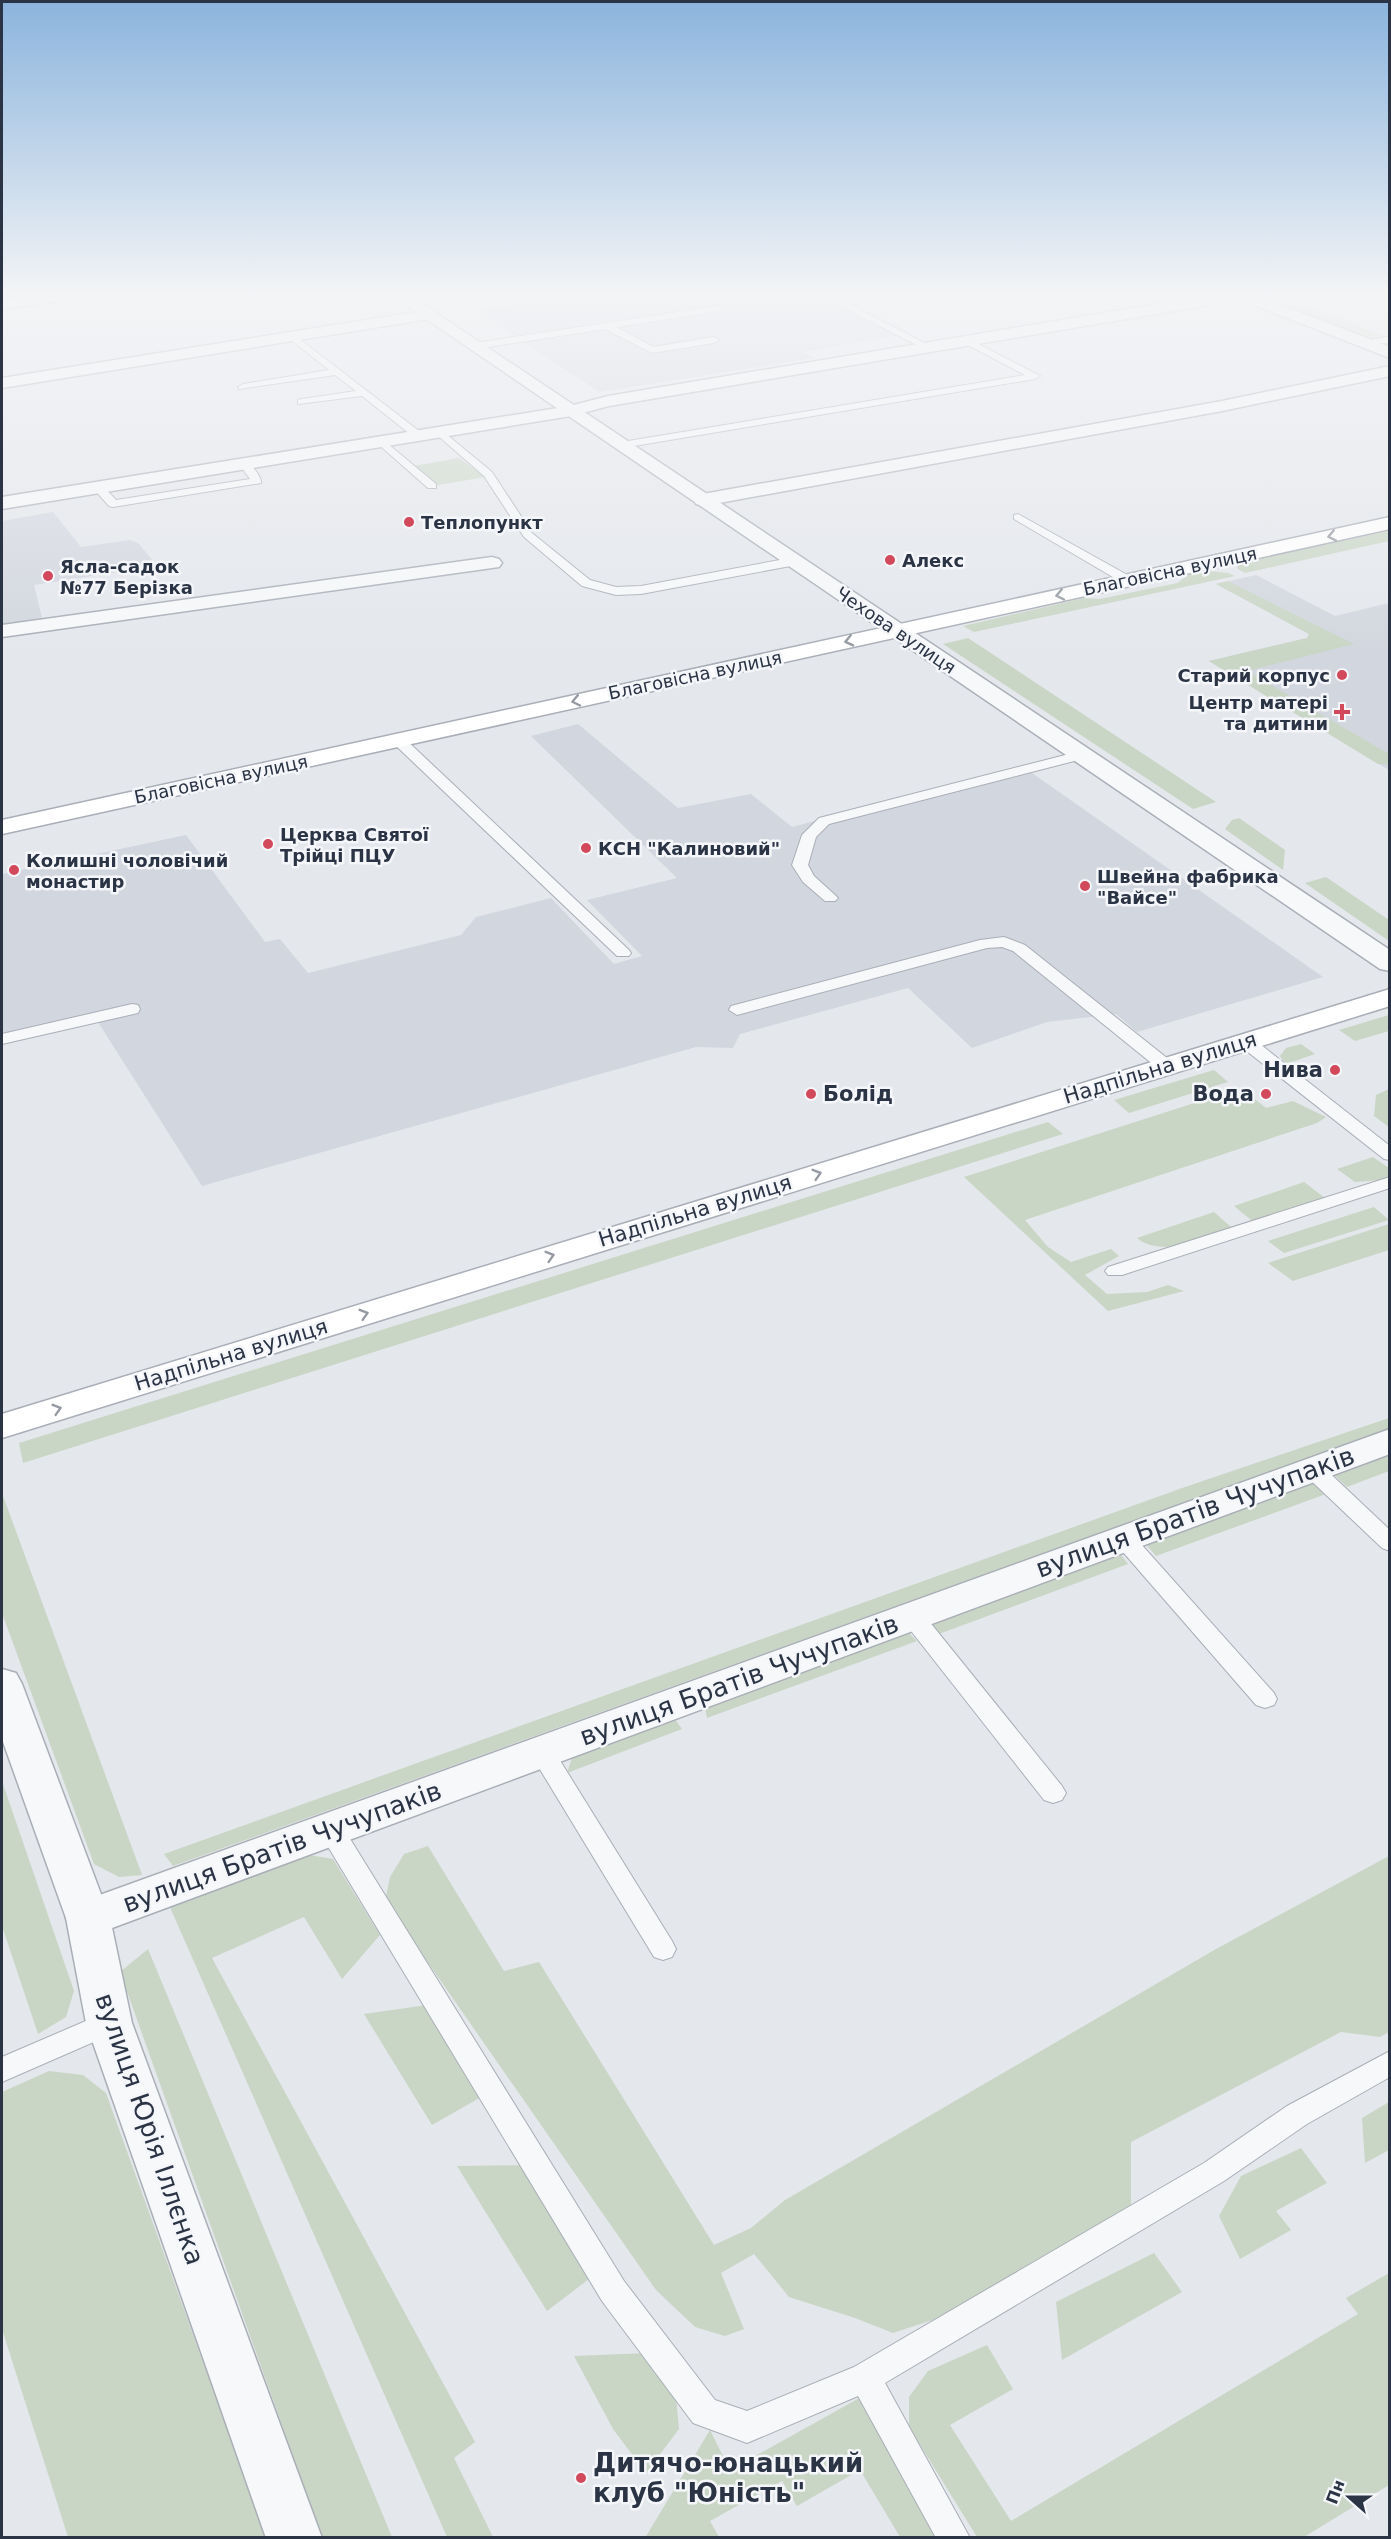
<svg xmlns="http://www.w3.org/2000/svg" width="1391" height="2539" font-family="'DejaVu Sans',sans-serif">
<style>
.built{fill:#d2d6de}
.green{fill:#c9d6c5}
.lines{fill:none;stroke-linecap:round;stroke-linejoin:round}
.service-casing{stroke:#a9aeb7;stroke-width:2}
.minor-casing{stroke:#a9aeb7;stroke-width:3}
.tertiary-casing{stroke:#a9aeb7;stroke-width:3}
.secondary-casing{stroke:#a9aeb7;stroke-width:3}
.service{fill:#f7f8fa;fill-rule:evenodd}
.minor{fill:#f7f8fa;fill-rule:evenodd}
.tertiary{fill:#f7f8fa;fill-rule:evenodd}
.secondary{fill:#fff;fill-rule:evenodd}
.oneway{stroke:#959aa2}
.poi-dot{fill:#d1495b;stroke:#f4f6f9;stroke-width:2}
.labels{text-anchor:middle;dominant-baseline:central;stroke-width:5;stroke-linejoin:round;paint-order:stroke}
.far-poi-label{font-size:18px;font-weight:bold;fill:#2b3445;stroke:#f4f6f9;text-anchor:start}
.far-street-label{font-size:18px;fill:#2b3445;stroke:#f4f6f9}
.street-label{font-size:21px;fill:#2b3445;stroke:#f4f6f9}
.poi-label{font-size:21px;font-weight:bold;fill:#2b3445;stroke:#f4f6f9;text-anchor:end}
.near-street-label{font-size:26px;fill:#2b3445;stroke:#f4f6f9}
.near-poi-label{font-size:26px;font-weight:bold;fill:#2b3445;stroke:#f4f6f9;text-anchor:start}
</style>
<rect width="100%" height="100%" fill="#e4e7ec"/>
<g class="built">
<path d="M549,297H887L850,303L912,333L803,352L814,358L600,392L474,310L552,300Z"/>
<path d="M53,512L81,547L130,540L139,544L157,566L34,585L42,618L2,625V521Z"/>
<path d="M1256,575L1335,616L1389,603V770L1209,661L1307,638L1309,634L1216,584Z"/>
<path d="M578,724L678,808L751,794L792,827L1022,766L1323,977L1137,1032L1116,1014L1047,1022L972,1048L908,988L740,1034L733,1048L696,1047L202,1186L98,1022L2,1044V874L186,835L265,942L280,939L308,973L461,935L476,917L551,898L614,964L642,956L587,900L677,878L531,736Z"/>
</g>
<g class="green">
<path d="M1292,300L1388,337L1367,340L1275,304Z"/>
<path d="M459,458L485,477L432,486L408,467Z"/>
<path d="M1389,531V541L1245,573L1238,569L1237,566L1244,562Z"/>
<path d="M1210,571L1228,573L1235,576L974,632L963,626L1084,598L1100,599L1177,583L1190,574Z"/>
<path d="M1228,581L1354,644L1247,671L1389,754V764H1378L1209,661L1307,638L1309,634L1216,584Z"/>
<path d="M968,638L1216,802L1193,809L943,644Z"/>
<path d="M1239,818L1285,850L1283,870L1225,829L1232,820Z"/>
<path d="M1326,877L1389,920V941L1305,883Z"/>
<path d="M1389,1015V1031L1355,1041L1339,1030Z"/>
<path d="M1301,1044L1315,1054L1286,1064L1280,1056L1286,1048Z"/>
<path d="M1214,1070L1228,1082L1129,1113L1114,1100Z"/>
<path d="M1241,1088L1266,1108L1293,1101L1326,1117L1317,1123L1025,1220L1048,1247L1071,1262L1111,1249L1119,1256L1085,1275L1107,1294L1147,1292L1168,1285L1184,1291L1108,1311L964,1177Z"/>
<path d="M1389,1089V1127L1374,1116L1376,1095Z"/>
<path d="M1048,1122L1063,1134L23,1463L19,1443Z"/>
<path d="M1373,1157L1389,1168V1176L1383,1180L1355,1182L1337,1169Z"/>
<path d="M1304,1182L1329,1201L1278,1218L1251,1220L1234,1206Z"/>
<path d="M1374,1207L1389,1220L1284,1253L1268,1241Z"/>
<path d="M1214,1212L1237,1232C1211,1239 1160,1258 1137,1238Z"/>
<path d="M1389,1224V1250L1293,1281L1268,1263Z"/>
<path d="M1389,1418V1429L173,1866L164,1854L1185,1487Z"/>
<path d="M1389,1453V1471L1347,1487L1332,1473Z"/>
<path d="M1312,1480L1326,1494L1156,1556L1143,1541Z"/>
<path d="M2,1493L142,1875L119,1877L94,1864L2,1613Z"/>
<path d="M1118,1551L1128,1564L939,1634L929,1622Z"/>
<path d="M906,1630L917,1641L707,1718L704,1702Z"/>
<path d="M674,1718L682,1729L567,1773L572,1758Z"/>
<path d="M2,1781L74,1991L66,2017L38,2034L2,1926Z"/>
<path d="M428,1846L504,1971L539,1962L714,2245L751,2228L785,2200L1216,1949L1389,1856V2032L1380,2037L1341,2032L1131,2142V2206L981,2304L893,2333L855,2318L789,2297L754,2254L721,2273L744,2329L725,2336L695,2327L656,2290L385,1901L390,1877L404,1854Z"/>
<path d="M303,1854L333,1859L380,1935L342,1979L304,1917L212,1958L475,2442L454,2458L493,2537H447L169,1905Z"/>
<path d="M148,1949L392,2537H322L120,1972Z"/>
<path d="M427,2005L483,2096L432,2125L364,2014Z"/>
<path d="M49,2071L83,2075L106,2093L266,2537H68L2,2329V2092Z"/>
<path d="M1389,2102V2150L1365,2163L1362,2118Z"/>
<path d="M1301,2148L1327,2183L1276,2211L1291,2230L1240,2259L1219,2216L1241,2176Z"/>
<path d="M530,2165L598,2272L547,2311L457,2166Z"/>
<path d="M1154,2253L1182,2292L1062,2360L1056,2302Z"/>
<path d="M1389,2273V2485L1304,2537H977L909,2427V2397L928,2371L987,2345L1013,2389L950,2425L1011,2521L1358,2314L1346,2298Z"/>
<path d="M648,2353L676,2397L679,2429L646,2473L613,2429L574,2356Z"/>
<path d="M863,2396L946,2537H900L860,2470L797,2506L782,2481L710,2521L719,2537L645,2538L710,2430L730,2470Z"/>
</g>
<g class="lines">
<g class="service-casing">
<g id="service">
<path d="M780,297H802L766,305L761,302Z"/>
<path d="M824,297H835L934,348L926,350Z"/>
<path d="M1111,297H1123L1135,303L1130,306Z"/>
<path d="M718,306L721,307V311L616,327L653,347L714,337L719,340L714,343L652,353L605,329L475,349L470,346L475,343Z"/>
<path d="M293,334L423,434V438H415L362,396L298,404V400L302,399L356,391L335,375L239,389L238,387L243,384L329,370L290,339L288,337Z"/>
<path d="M1390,336V342L1364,346L1359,343Z"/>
<path d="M967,338L1040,376L1035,379L622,448L617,445L622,442L1025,375L964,343L962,341Z"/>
<path d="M440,429L492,472L532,533L590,580L616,587L641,586L796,557L802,561L796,565L641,594L616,595L582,586L524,537L484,476L436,434L435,432Z"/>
<path d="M382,439L436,484V488H428L378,444L377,442Z"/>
<path d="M244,461C251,463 262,477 261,483L113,507L109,506L92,487L94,485H102L116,500L250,479L239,464Z"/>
<path d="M1018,514L1131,577L1133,580L1131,583H1123L1014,519V515Z"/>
<path d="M398,736L403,737L629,950L631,953L629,956H617L393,743L391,740L393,737Z"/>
<path d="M1081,751L1088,755L1086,758L829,824L816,837L808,865L814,876L835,895L838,898L835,901H825L803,882L792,865L802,835L819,818Z"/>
<path d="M1004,937L1025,945L1172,1062L1175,1066L1172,1070H1160L1013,951L1002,947L987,948L737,1015L729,1010L731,1006L980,940Z"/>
<path d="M132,1004L138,1005L140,1009L138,1013L2,1044V1034Z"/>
<path d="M1245,1036L1251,1037L1390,1146V1160L1384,1159L1239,1045L1236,1041L1239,1037Z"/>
<path d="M1390,1177V1188L1122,1275H1108L1105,1271L1108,1267Z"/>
<path d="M1312,1462L1320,1464L1390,1530V1551L1382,1548L1304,1474L1301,1469L1304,1464Z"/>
<path d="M1124,1531L1132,1534L1274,1693L1277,1699L1274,1705L1265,1708L1256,1705L1116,1544L1113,1539L1116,1534Z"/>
<path d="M912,1608L920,1610L1062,1786L1066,1793L1062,1800L1053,1803L1044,1800L904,1622L900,1616L904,1610Z"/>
<path d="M542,1744L551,1746L672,1941L676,1949L672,1957L663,1960L654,1957L530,1753L533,1746Z"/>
<path d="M330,1818L339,1821L624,2281L715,2400L747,2411L854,2367L1204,2163L1287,2106L1390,2051V2077L1307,2124L1224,2181L885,2383L970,2538H936L858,2396L747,2443L693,2423L602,2301L321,1835L317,1828L321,1821Z"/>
<path d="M109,2011L119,2015L123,2023L119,2031L2,2082V2057Z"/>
</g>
</g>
<g class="minor-casing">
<g id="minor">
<path d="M1199,297H1235L1227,302L609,406L571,416L2,509V497L570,406L608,396Z"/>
<path d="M1238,297H1260L1390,347V358L1241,300Z"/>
<path d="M429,310L437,315L435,318L2,388V378Z"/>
<path d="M1390,366V376L1222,411L703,506L696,504L694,500L696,496L703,494L1222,401Z"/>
<path d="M492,557L499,559L502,563L499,567L2,637V625Z"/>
<path d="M1390,1429V1454L104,1931L88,1936L72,1931L66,1918L72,1905Z"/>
</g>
</g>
<g class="tertiary-casing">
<g id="tertiary">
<path d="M394,297H412L1390,950V971L1380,969Z"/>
<path d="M2,1669L16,1673L22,1684L110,1918L132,2023L322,2538H266L86,2023L66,1918L2,1739Z"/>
</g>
</g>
<g class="secondary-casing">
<g id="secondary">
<path d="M20,297H64L56,302L2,308V300Z"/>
<path d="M1390,517V529L2,834V820Z"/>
<path d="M1390,989V1006L2,1438V1414Z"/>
</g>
</g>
<use href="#service" class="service"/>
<use href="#minor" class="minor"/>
<use href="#tertiary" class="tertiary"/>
<use href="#secondary" class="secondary"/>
</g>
<defs><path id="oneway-chevron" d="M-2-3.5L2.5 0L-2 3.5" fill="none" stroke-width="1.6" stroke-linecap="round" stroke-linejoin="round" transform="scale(1.5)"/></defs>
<g class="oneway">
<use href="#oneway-chevron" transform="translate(1332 536) rotate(168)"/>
<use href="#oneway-chevron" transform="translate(1060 595) rotate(168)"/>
<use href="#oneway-chevron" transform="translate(849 641) rotate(167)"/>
<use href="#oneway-chevron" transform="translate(576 701) rotate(168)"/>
<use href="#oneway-chevron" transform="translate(817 1174) rotate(-17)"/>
<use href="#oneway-chevron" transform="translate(550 1256) rotate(-17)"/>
<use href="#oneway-chevron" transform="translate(364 1314) rotate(-17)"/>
<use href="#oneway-chevron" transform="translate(57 1409) rotate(-17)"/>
</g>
<linearGradient id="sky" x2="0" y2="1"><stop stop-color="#8bb4dd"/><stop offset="0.45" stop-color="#f3f4f6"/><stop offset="1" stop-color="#f3f4f6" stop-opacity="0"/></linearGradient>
<rect width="1391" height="653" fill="url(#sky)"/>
<g class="poi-dot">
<circle cx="409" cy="522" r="6"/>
<circle cx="890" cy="560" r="6"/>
<circle cx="48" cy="576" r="6"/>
<circle cx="1342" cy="675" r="6"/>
<path d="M1339 703h6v6h6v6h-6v6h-6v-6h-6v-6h6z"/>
<circle cx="268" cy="844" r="6"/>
<circle cx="586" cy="848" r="6"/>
<circle cx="14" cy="870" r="6"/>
<circle cx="1085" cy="886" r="6"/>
<circle cx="1335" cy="1070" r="6"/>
<circle cx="811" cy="1094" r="6"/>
<circle cx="1266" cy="1094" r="6"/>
<circle cx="581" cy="2478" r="6"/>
</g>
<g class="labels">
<g class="far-poi-label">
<text x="421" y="522">Теплопункт</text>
<text x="902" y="560">Алекс</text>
<text x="60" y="566">Ясла-садок<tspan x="60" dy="21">№77 Берізка</tspan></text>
<text x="1330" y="675" text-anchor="end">Старий корпус</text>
<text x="1328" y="702" text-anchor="end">Центр матері<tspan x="1328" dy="21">та дитини</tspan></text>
<text x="280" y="834">Церква Святої<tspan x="280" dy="21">Трійці ПЦУ</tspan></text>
<text x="598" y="848">КСН "Калиновий"</text>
<text x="26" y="860">Колишні чоловічий<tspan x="26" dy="21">монастир</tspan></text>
<text x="1097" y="876">Швейна фабрика<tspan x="1097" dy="21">"Вайсе"</tspan></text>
</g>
<g class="far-street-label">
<text transform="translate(1170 571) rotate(-12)">Благовісна вулиця</text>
<text transform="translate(896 630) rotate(34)">Чехова вулиця</text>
<text transform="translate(695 675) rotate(-12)">Благовісна вулиця</text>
<text transform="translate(221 779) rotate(-12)">Благовісна вулиця</text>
</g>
<g class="street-label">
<text transform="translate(1160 1068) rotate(-17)">Надпільна вулиця</text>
<text transform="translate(695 1211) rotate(-17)">Надпільна вулиця</text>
<text transform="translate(231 1355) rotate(-17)">Надпільна вулиця</text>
</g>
<g class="poi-label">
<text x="1323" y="1070">Нива</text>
<text x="823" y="1094" text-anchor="start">Болід</text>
<text x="1254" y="1094">Вода</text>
</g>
<g class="near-street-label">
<text transform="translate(1195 1512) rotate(-20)">вулиця Братів Чучупаків</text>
<text transform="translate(739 1680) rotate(-20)">вулиця Братів Чучупаків</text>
<text transform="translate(282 1847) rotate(-20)">вулиця Братів Чучупаків</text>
<text transform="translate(150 2129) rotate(71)">вулиця Юрія Іллєнка</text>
</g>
<g class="near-poi-label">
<text x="593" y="2463">Дитячо-юнацький<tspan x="593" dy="30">клуб "Юність"</tspan></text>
</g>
</g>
<rect width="1391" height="2539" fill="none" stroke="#2b3445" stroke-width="6"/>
<g transform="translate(1349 2497) rotate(291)" stroke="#f4f6f9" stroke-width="4.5" paint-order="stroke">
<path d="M0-4.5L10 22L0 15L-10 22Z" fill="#2b3445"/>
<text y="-9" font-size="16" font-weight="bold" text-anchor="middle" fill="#2b3445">Пн</text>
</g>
</svg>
